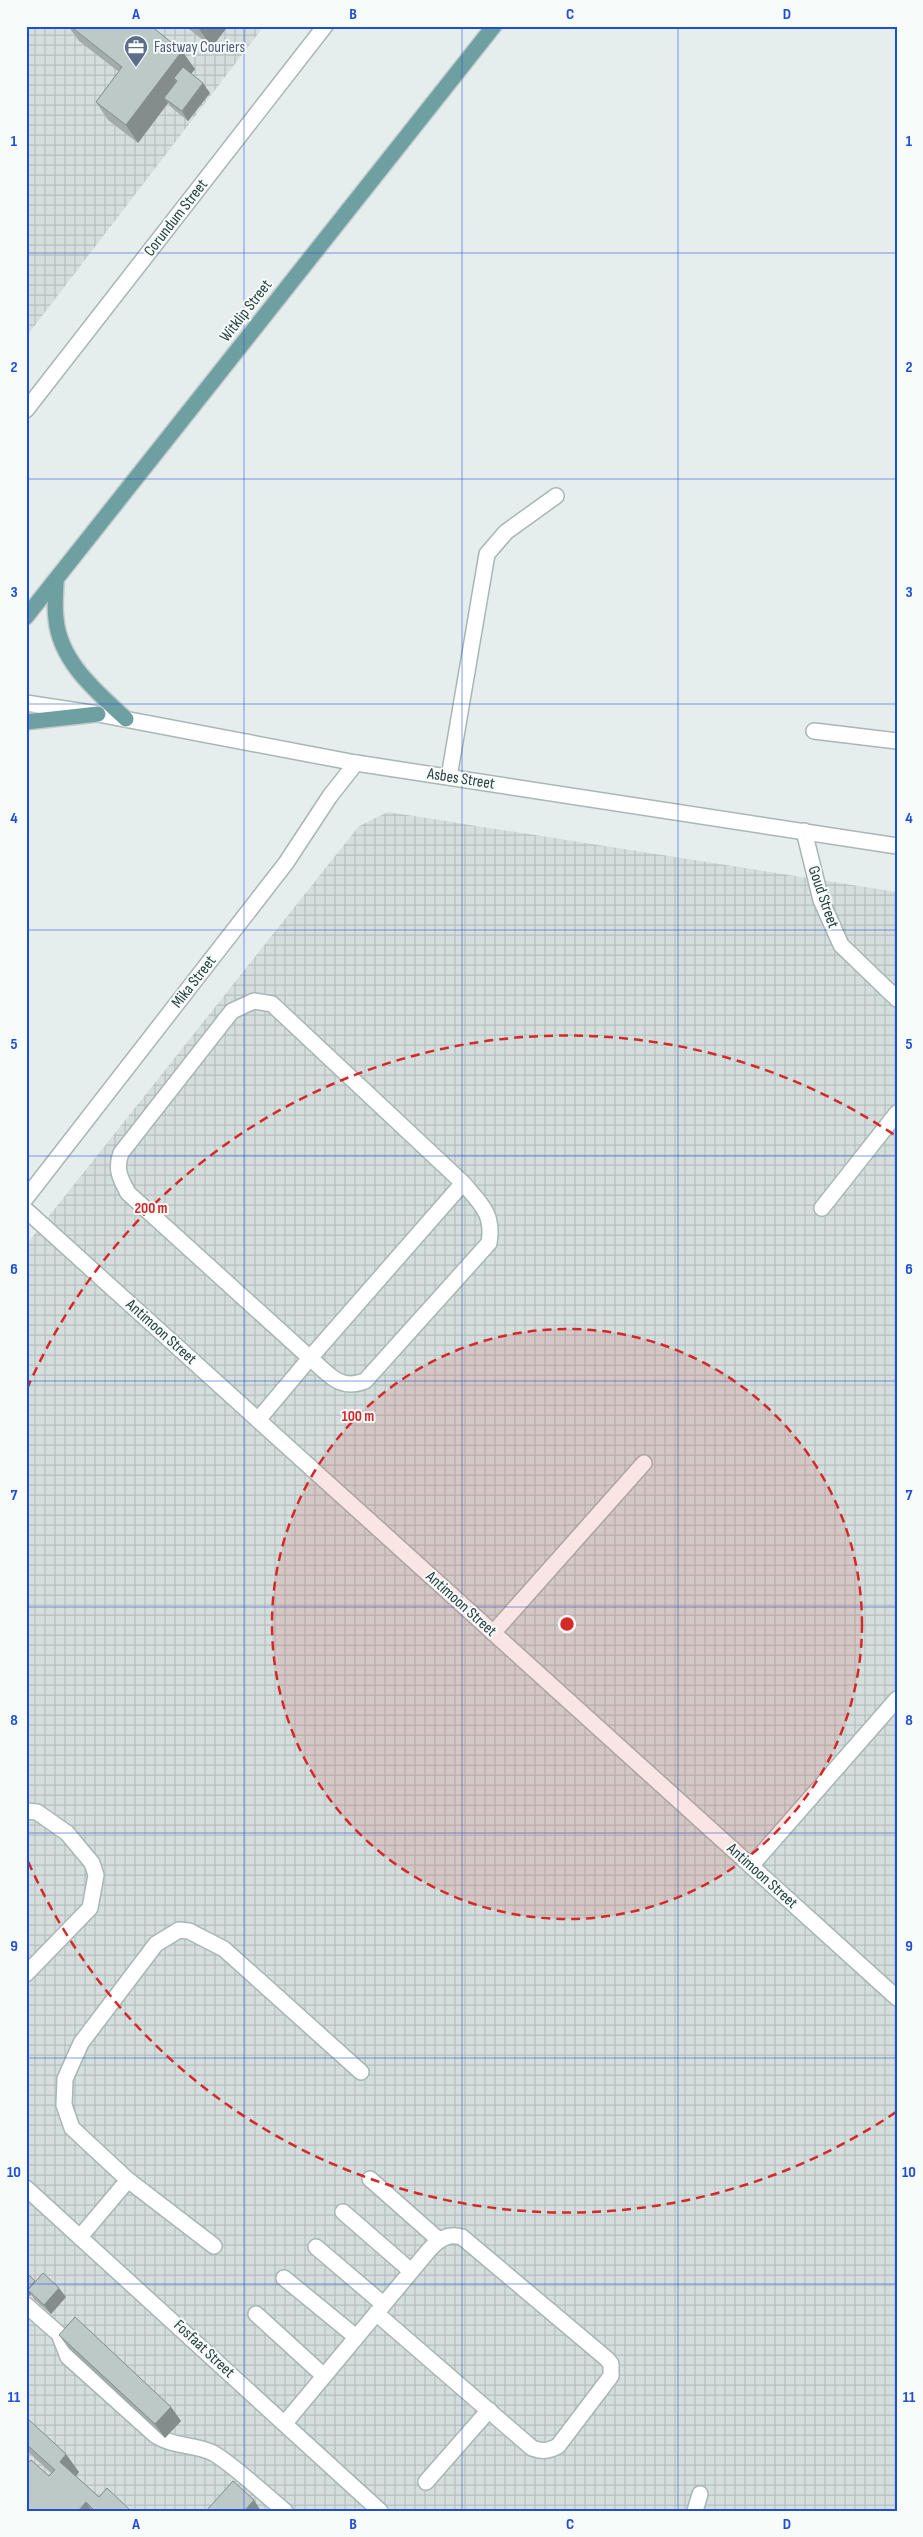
<svg xmlns="http://www.w3.org/2000/svg" width="923" height="2537" font-family="'Sofia Sans Condensed',sans-serif">
<style>
.industrial{fill:url(#industrial-grid)}
.lines{fill:none;stroke-linecap:round;stroke-linejoin:round}
.minor-casing{stroke:#a9b6b6;stroke-width:18}
.major-casing{stroke:#c2c9ca;stroke-width:18}
.minor{stroke:#fff;stroke-width:15}
.major{stroke:#6e9fa1;stroke-width:15}
.wall{fill:#a2adab}
.shaded-wall{fill:#848d8b}
.building{fill:#bcc9c7;stroke:#848d8b}
.grid{fill:none;stroke:#1d4ed8;stroke-width:1;stroke-opacity:0.55}
.ring{fill:none;stroke:#d62828;stroke-width:2.5;stroke-dasharray:9 6}
.labels{text-anchor:middle;dominant-baseline:central;stroke-width:4;stroke-linejoin:round;paint-order:stroke}
.service-label{font-size:16px;fill:#4e5e75;stroke:#f7fbfa;text-anchor:start}
.street-label{font-size:16px;fill:#263f40;stroke:#f7fbfa}
.centre{fill:#d62828;stroke:#f7fbfa;stroke-width:2.5}
.ring-label{font-size:15px;text-anchor:middle;font-weight:bold;fill:#d62828;stroke:#f7fbfa;stroke-width:4;stroke-linejoin:round;paint-order:stroke}
.neatline{fill:none;stroke:#1d4ed8;stroke-width:2}
.grid-label{font-size:16px;text-anchor:middle;font-weight:bold;fill:#1d4ed8}
</style>
<defs>
<pattern id="industrial-grid" width="8" height="8" patternUnits="userSpaceOnUse" patternTransform="scale(1.25)"><rect width="8" height="8" fill="#d4dedc"/><path d="M0 4h8M4 0v8" fill="none" stroke="#b6c0be"/></pattern>
</defs>
<rect width="100%" height="100%" fill="#e6eeed"/>
<g class="industrial">
<path d="M26,26H264L26,337Z"/>
<path d="M388,812L897,892V2511H26V1245L359,826Z"/>
</g>
<g class="lines">
<g class="minor-casing">
<g id="minor">
<path d="M26,410L325,26"/>
<path d="M26,703L98,714L356,763L897,846"/>
<path d="M814,731L897,741"/>
<path d="M449,777L487,554L506,532L556,496"/>
<path d="M804,831L821,900L841,945L897,999"/>
<path d="M26,1198L286,863L330,796L356,763"/>
<path d="M822,1208L897,1113"/>
<path d="M26,1210L897,1998"/>
<path d="M258,1420L310,1358L128,1193C120,1178 115,1169 121,1153L232,1011L254,1001L272,1004L463,1183C481,1204 494,1214 489,1243L365,1381C339,1391 329,1374 310,1358L463,1183"/>
<path d="M493,1633L644,1463"/>
<path d="M26,1811L37,1812L67,1833L92,1863L96,1875L90,1908L26,1974"/>
<path d="M751,1866L897,1699"/>
<path d="M370,2179L439,2240"/>
<path d="M128,2180L72,2128L64,2105L65,2079L81,2043L156,1944L179,1930L189,1931L224,1949L361,2072"/>
<path d="M26,2188L380,2511"/>
<path d="M343,2212L411,2271"/>
<path d="M80,2237L128,2180L214,2246"/>
<path d="M316,2247L383,2304"/>
<path d="M284,2278L356,2337"/>
<path d="M26,2305L59,2334L68,2357L155,2435C176,2448 192,2443 213,2453C234,2465 265,2495 285,2511"/>
<path d="M256,2314L324,2376"/>
<path d="M285,2423L429,2250C439,2239 448,2233 462,2237L607,2359L611,2364V2376L558,2446C548,2451 543,2452 532,2448L376,2313"/>
<path d="M426,2482L489,2410"/>
<path d="M695,2511L700,2494"/>
</g>
</g>
<g class="major-casing">
<g id="major">
<path d="M56,580C56,593 54,606 56,619C60,662 97,692 126,719"/>
<path d="M26,617L494,26"/>
<path d="M26,722L98,714"/>
</g>
</g>
<use href="#minor" class="minor"/>
<use href="#major" class="major"/>
</g>
<g class="wall">
<path d="M68,26H151L195,69L191,74L210,93L188,121L171,107L168,103L138,143L108,120L96,102L119,72L79,41Z"/>
<path d="M185,26H228L212,47Z"/>
<path d="M26,2272L35,2281L66,2297L51,2314L34,2299L31,2294L26,2299Z"/>
<path d="M59,2335L171,2407L181,2421L165,2438L69,2349Z"/>
<path d="M26,2421L79,2472L76,2476L99,2497L131,2511H26V2465L49,2476L51,2473L26,2450Z"/>
</g>
<g class="shaded-wall">
<path d="M202,26H228L212,47L199,29Z"/>
<path d="M182,51L195,69L181,87L177,81L174,78L180,88L164,98L168,103L138,143L126,125Z"/>
<path d="M203,83L210,93L188,121L182,111Z"/>
<path d="M59,2288L66,2297L51,2314L44,2305Z"/>
<path d="M28,2290L31,2294L26,2299V2291Z"/>
<path d="M171,2407L181,2421L165,2438L155,2424Z"/>
<path d="M66,2454L79,2472L73,2480L60,2462Z"/>
<path d="M254,2500L261,2511H244Z"/>
<path d="M86,2502L92,2511H78Z"/>
</g>
<g class="building">
<path d="M70,26H151L182,51L126,125L96,102L122,67Z"/>
<path d="M196,26H202L199,29Z"/>
<path d="M183,67L203,83L182,111L164,98L177,81L174,78Z"/>
<path d="M26,2272L35,2281L26,2291Z"/>
<path d="M43,2273L59,2288L44,2305L28,2290Z"/>
<path d="M75,2317L171,2407L155,2424L59,2335Z"/>
<path d="M28,2419L66,2454L60,2462L99,2497L107,2488L131,2511H95L86,2502L78,2511H30L26,2508V2465L31,2460L49,2476L55,2470L26,2444V2421Z"/>
<path d="M233,2481L254,2500L244,2511H206Z"/>
</g>
<path class="grid" d="M244,26V2511M462,26V2511M678,26V2511M26,253H897M26,479H897M26,704H897M26,930H897M26,1156H897M26,1381H897M26,1607H897M26,1833H897M26,2058H897M26,2284H897"/>
<circle cx="567" cy="1624" r="295" fill="#d62828" fill-opacity=".12"/>
<g class="ring">
<circle cx="567" cy="1624" r="295"/>
<path d="M896 2112A589 589 0 0 1 27 1859M27 1389A589 589 0 0 1 896 1136"/>
</g>
<defs>
<g id="office-pin" transform="scale(1.25)"><path d="M0 17L-7.5 6A9.5 9.5 0 1 1 7.5 6Z" fill="#5c6f8a" stroke="#f7fbfa"/><path d="M-6-3h4V-5.5h4V-3h4V5H-6ZM-1-4.5V-3h2v-1.5ZM-6 0V1H6V0Z" fill="#fff"/></g>
</defs>
<g fill-rule="evenodd">
<use href="#office-pin" x="136" y="47"/>
</g>
<g class="labels">
<g class="service-label">
<text x="154" y="47">Fastway Couriers</text>
</g>
<g class="street-label">
<text transform="translate(176 218) rotate(-52)">Corundum Street</text>
<text transform="translate(246 311) rotate(-52)">Witklip Street</text>
<text transform="translate(461 779) rotate(9)">Asbes Street</text>
<text transform="translate(823 897) rotate(71)">Goud Street</text>
<text transform="translate(194 982) rotate(-52)">Mika Street</text>
<text transform="translate(161 1332) rotate(42)">Antimoon Street</text>
<text transform="translate(461 1604) rotate(42)">Antimoon Street</text>
<text transform="translate(762 1876) rotate(42)">Antimoon Street</text>
<text transform="translate(204 2349) rotate(43)">Fosfaat Street</text>
</g>
</g>
<circle cx="567" cy="1624" r="8" class="centre"/>
<g class="ring-label">
<text x="151" y="1213">200 m</text>
<text x="358" y="1421">100 m</text>
</g>
<rect width="923" height="2537" fill="none" stroke="#f7fbfa" stroke-width="55"/>
<rect x="28" y="28" width="868" height="2482" class="neatline"/>
<g class="grid-label">
<text x="136" y="19">A</text>
<text x="353" y="19">B</text>
<text x="570" y="19">C</text>
<text x="787" y="19">D</text>
<text x="14" y="146">1</text>
<text x="909" y="146">1</text>
<text x="14" y="372">2</text>
<text x="909" y="372">2</text>
<text x="14" y="597">3</text>
<text x="909" y="597">3</text>
<text x="14" y="823">4</text>
<text x="909" y="823">4</text>
<text x="14" y="1049">5</text>
<text x="909" y="1049">5</text>
<text x="14" y="1274">6</text>
<text x="909" y="1274">6</text>
<text x="14" y="1500">7</text>
<text x="909" y="1500">7</text>
<text x="14" y="1725">8</text>
<text x="909" y="1725">8</text>
<text x="14" y="1951">9</text>
<text x="909" y="1951">9</text>
<text x="14" y="2177">10</text>
<text x="909" y="2177">10</text>
<text x="14" y="2402">11</text>
<text x="909" y="2402">11</text>
<text x="136" y="2529">A</text>
<text x="353" y="2529">B</text>
<text x="570" y="2529">C</text>
<text x="787" y="2529">D</text>
</g>
</svg>
